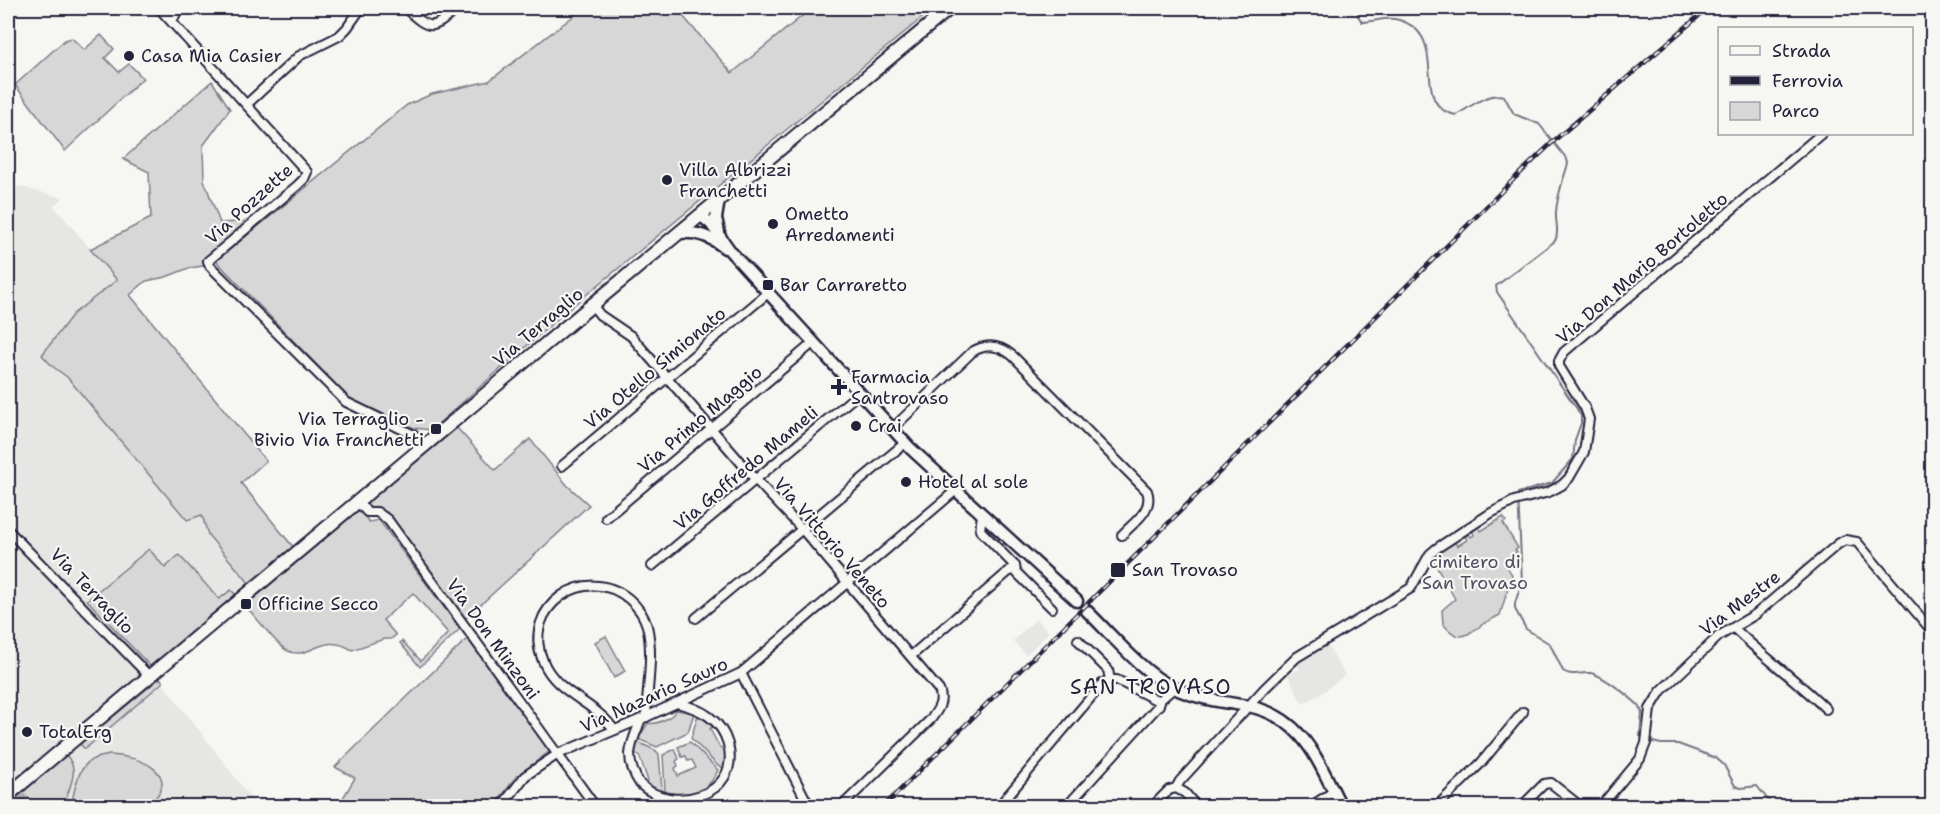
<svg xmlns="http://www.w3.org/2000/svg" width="1940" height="814" font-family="'Shantell Sans',sans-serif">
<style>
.built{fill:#e6e6e4}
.green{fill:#d7d7d7;stroke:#7c7c89;stroke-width:1.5}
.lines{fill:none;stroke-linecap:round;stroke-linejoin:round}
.stream{stroke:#757583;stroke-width:2}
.canal{stroke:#adadb3;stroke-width:8}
.street-casing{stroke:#22223b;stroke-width:12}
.secondary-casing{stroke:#22223b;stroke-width:15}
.primary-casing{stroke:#22223b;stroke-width:16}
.street{stroke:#f6f6f2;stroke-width:8}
.secondary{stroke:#f6f6f2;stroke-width:10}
.primary{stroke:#f6f6f2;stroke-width:12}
.rail-casing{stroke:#22223b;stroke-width:4.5}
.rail{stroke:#f6f6f2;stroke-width:2;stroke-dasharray:7;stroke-linecap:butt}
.poi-dot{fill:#22223b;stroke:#f6f6f2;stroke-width:2}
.labels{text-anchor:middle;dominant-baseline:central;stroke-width:4.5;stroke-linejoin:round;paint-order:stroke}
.poi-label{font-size:18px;fill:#22223b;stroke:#f6f6f2;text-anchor:start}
.street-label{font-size:18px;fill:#22223b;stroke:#f6f6f2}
.park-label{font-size:18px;fill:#4f4f62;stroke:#f6f6f2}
.quarter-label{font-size:21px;letter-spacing:1.5px;fill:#22223b;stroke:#f6f6f2}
</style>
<rect width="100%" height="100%" fill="#f6f6f2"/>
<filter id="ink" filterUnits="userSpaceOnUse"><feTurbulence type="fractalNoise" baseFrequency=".0167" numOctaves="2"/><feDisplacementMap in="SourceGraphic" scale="12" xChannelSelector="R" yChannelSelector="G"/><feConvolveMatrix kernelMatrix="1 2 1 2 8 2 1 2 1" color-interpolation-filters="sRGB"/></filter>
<g filter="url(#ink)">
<g class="built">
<path d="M18,186L63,198L54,206L117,280L73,314L52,366L67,377L202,515L208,535L250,584L152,669L257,806H25L8,763V195Z"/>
<path d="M1036,619L1049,632L1026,655L1013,641Z"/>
<path d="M1327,644L1345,675L1321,694L1302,704L1288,675L1299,669L1298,665L1304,658Z"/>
</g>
<g class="green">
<path d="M584,8H676L732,73L812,8H934L563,314L431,430L414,428L350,399L218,263L217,260L407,105L432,94L489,81Z"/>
<path d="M101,35L114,49L105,58L119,72L129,64L143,78L65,151L15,85L65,40L72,38L84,50Z"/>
<path d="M212,81L230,109L203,146L204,180L220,223L253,221L219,250L203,266L189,268L166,277L146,281L130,295L266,461L241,483L294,548L250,584L208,535L202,515L187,520L67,377L52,366L42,355L73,314L117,280L90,249L151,218L149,172L123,159Z"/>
<path d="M457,428L495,470L530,439L567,485L589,505L465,619L387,512L370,509L367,503Z"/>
<path d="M359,510L369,522L379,520L460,629L420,667L400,643L402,641L421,661L448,633L413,593L383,620L396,635L391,639H384L352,650C322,630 309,663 286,650C276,644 258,619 248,609L247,604Z"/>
<path d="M1503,517L1506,521L1503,523L1518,548L1515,550L1517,552L1504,561L1512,575L1500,615C1493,619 1485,622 1479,627C1463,638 1458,641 1443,624L1442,610L1455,599L1431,556L1455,542L1457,546L1467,540L1465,536L1469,534L1471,537L1474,535L1472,530L1478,526L1481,531Z"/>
<path d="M149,549L165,568L179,555L219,599L231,590L237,596L151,667L87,600Z"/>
<path d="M606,636L625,671L614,678L595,642Z"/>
<path d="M468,638L550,751L516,777L494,806H338L355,778L335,767Z"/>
<path d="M160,678L163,682L85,749L80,744Z"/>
<path d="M676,710L694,713L688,732L657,747L638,739L648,723C656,725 672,718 676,710Z"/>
<path d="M698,715L714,725L710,729L720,748L725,747V768L718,766L691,738Z"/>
<path d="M637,742L655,750L659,754L662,790L657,796L644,785L648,781L639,755H635Z"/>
<path d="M690,742L718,770C711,787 699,793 682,797V802L659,798L665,791L663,755L675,749L679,759L676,761L678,766L675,768L678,776L696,768L692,760L688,761L686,756L682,757L678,747Z"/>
<path d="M66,755C82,772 67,787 65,806H35L29,798H27L20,793Z"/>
<path d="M109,755C140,755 186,775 147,806H71C74,793 77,769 90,761C95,757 103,757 109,755Z"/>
</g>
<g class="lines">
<g class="stream">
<path d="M1359,8L1358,16L1362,22C1375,22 1387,16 1399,20C1453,36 1407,106 1456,115C1471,107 1487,92 1504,96L1514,114L1539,124L1567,159L1568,164C1563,180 1557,196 1556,212C1555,223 1560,231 1555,241L1496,286L1497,292L1577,409L1581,416V423L1575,440L1573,459L1552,483L1518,493L1522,582L1515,603V609L1526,629L1550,644L1563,671C1572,677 1580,672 1590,673C1601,674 1630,697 1638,705L1642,712L1640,736L1644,739"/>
<path d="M1649,741L1661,744H1678L1716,758L1724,765L1735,786L1741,788L1757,786L1773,806"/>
</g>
<g class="canal">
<path d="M8,760L10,780L12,784"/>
<path d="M19,794L31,806"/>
</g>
<g class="street-casing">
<g id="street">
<path d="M159,8L307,172L304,179L298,185L208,261L210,266L346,402L414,435L426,445"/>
<path d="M405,8C431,31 431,31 458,8"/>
<path d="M172,21L179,8"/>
<path d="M247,104L299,56L339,36L347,28L361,8"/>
<path d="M592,305L600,315L631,336L756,480L802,529L939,690C944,701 938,710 931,719L842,806"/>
<path d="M892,429L972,352C987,343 1000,345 1013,356L1147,491C1154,510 1134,522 1122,535"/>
<path d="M562,466L768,293"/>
<path d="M358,502L367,512H377L388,520L595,806"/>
<path d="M606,518L813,343"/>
<path d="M8,530L150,677"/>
<path d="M652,566L859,393"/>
<path d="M1015,566L1016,572L1052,608"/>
<path d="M696,618L905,443"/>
<path d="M1734,628C1763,657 1797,680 1826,709"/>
<path d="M1078,640L1108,670L1110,680"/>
<path d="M911,656L1015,566L980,530L982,515"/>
<path d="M741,673L809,806"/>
<path d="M641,719C637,730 631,742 630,754C630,765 634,775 640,784C671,814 742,797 728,744C721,719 701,709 677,703"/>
<path d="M614,730C596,702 556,694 543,661C520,608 585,562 629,599C637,606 644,615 647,626C654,654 647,689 646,717"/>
<path d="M1176,788L1185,793L1196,806"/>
<path d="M502,806L525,776L558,754L646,717L741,673L955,491"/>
<path d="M1002,806L1004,800L1103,683L1110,680H1117L1154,699L1160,700"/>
<path d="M1067,806L1159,705L1160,700L1174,688"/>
<path d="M1153,806L1169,790L1176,788L1180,781L1265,688L1297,657L1411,588L1430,554L1437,548L1491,513L1514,501L1549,492L1562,485L1569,478L1584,452L1589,419L1585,408L1559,366V361L1564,352L1821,134"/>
<path d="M1311,806L1333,792"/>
<path d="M1437,806L1481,763L1523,712"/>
<path d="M1522,806L1544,784L1551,783L1580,806"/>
<path d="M1601,806L1640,759L1646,743L1650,709L1661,691L1719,636L1756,614L1838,544L1845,540L1857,542L1932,631"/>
</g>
</g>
<g class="secondary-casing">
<g id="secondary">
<path d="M719,200L716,218L719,232"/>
<path d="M700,215L711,224L731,252L910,448L1077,601"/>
<path d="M679,233C699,232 709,236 725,248"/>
<path d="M1087,611C1111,634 1143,673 1172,687C1196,699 1223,702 1248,706C1304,717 1318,762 1341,806"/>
</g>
</g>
<g class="primary-casing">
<path id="primary" d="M8,795L592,305L950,8"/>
</g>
<use href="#street" class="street"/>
<use href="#secondary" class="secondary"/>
<use href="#primary" class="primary"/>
<g class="rail-casing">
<path id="rail" d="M884,806L1516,177L1556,139L1708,8"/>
</g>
<use href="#rail" class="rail"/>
</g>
</g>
<g class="poi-dot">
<circle cx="129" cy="56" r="6"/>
<circle cx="667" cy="180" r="6"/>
<circle cx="773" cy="224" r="6"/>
<rect x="762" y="279" width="12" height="12" rx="3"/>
<path d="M836 378h6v6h6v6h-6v6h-6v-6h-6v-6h6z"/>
<circle cx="856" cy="426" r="6"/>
<rect x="430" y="423" width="12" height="12" rx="3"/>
<circle cx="906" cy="482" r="6"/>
<rect x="1110" y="562" width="16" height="16" rx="3"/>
<rect x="240" y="598" width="12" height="12" rx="3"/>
<circle cx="27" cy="732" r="6"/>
</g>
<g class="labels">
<g class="poi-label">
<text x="141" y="56">Casa Mia Casier</text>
<text x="679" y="170">Villa Albrizzi<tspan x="679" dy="21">Franchetti</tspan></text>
<text x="785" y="214">Ometto<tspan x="785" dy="21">Arredamenti</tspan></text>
<text x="780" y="285">Bar Carraretto</text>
<text x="851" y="377">Farmacia<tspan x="851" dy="21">Santrovaso</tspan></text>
<text x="424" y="419" text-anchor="end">Via Terraglio -<tspan x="424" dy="21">Bivio Via Franchetti</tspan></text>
<text x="868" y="426">Crai</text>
<text x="918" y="482">Hotel al sole</text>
<text x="1132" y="570">San Trovaso</text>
<text x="258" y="604">Officine Secco</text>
<text x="39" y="732">TotalErg</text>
</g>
<g class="street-label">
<text transform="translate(249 204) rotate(-42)">Via Pozzette</text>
<text transform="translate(1642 268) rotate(-41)">Via Don Mario Bortoletto</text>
<text transform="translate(538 327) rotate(-40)">Via Terraglio</text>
<text transform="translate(655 368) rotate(-40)">Via Otello Simionato</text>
<text transform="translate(700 419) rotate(-40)">Via Primo Maggio</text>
<text transform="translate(746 468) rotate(-40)">Via Goffredo Mameli</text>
<text transform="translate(832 543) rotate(49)">Via Vittorio Veneto</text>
<text transform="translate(92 591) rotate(46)">Via Terraglio</text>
<text transform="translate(1740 603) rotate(-37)">Via Mestre</text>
<text transform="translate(493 639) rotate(54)">Via Don Minzoni</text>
<text transform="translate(654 695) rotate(-24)">Via Nazario Sauro</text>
</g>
<g class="park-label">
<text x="1475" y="562">cimitero di<tspan x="1475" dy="21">San Trovaso</tspan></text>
</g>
<g class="quarter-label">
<text x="1151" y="687">SAN TROVASO</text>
</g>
</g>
<rect width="1940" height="814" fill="none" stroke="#f6f6f2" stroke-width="30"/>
<rect x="15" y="15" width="1910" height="784" fill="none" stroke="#22223b" stroke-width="2" filter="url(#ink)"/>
<rect x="1718" y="27" width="195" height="108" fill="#f6f6f2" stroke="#a1a1a9" stroke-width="1.5"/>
<rect x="1730" y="46" width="30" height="9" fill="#f6f6f2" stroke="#a1a1a9" stroke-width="1.5"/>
<text x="1772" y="57" font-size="18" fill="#22223b">Strada</text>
<rect x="1730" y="76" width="30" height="9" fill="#22223b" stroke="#a1a1a9" stroke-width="1.5"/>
<text x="1772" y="87" font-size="18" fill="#22223b">Ferrovia</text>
<rect x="1730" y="102" width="30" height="18" fill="#d7d7d7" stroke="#a1a1a9" stroke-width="1.5"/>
<text x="1772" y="117" font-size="18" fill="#22223b">Parco</text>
</svg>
